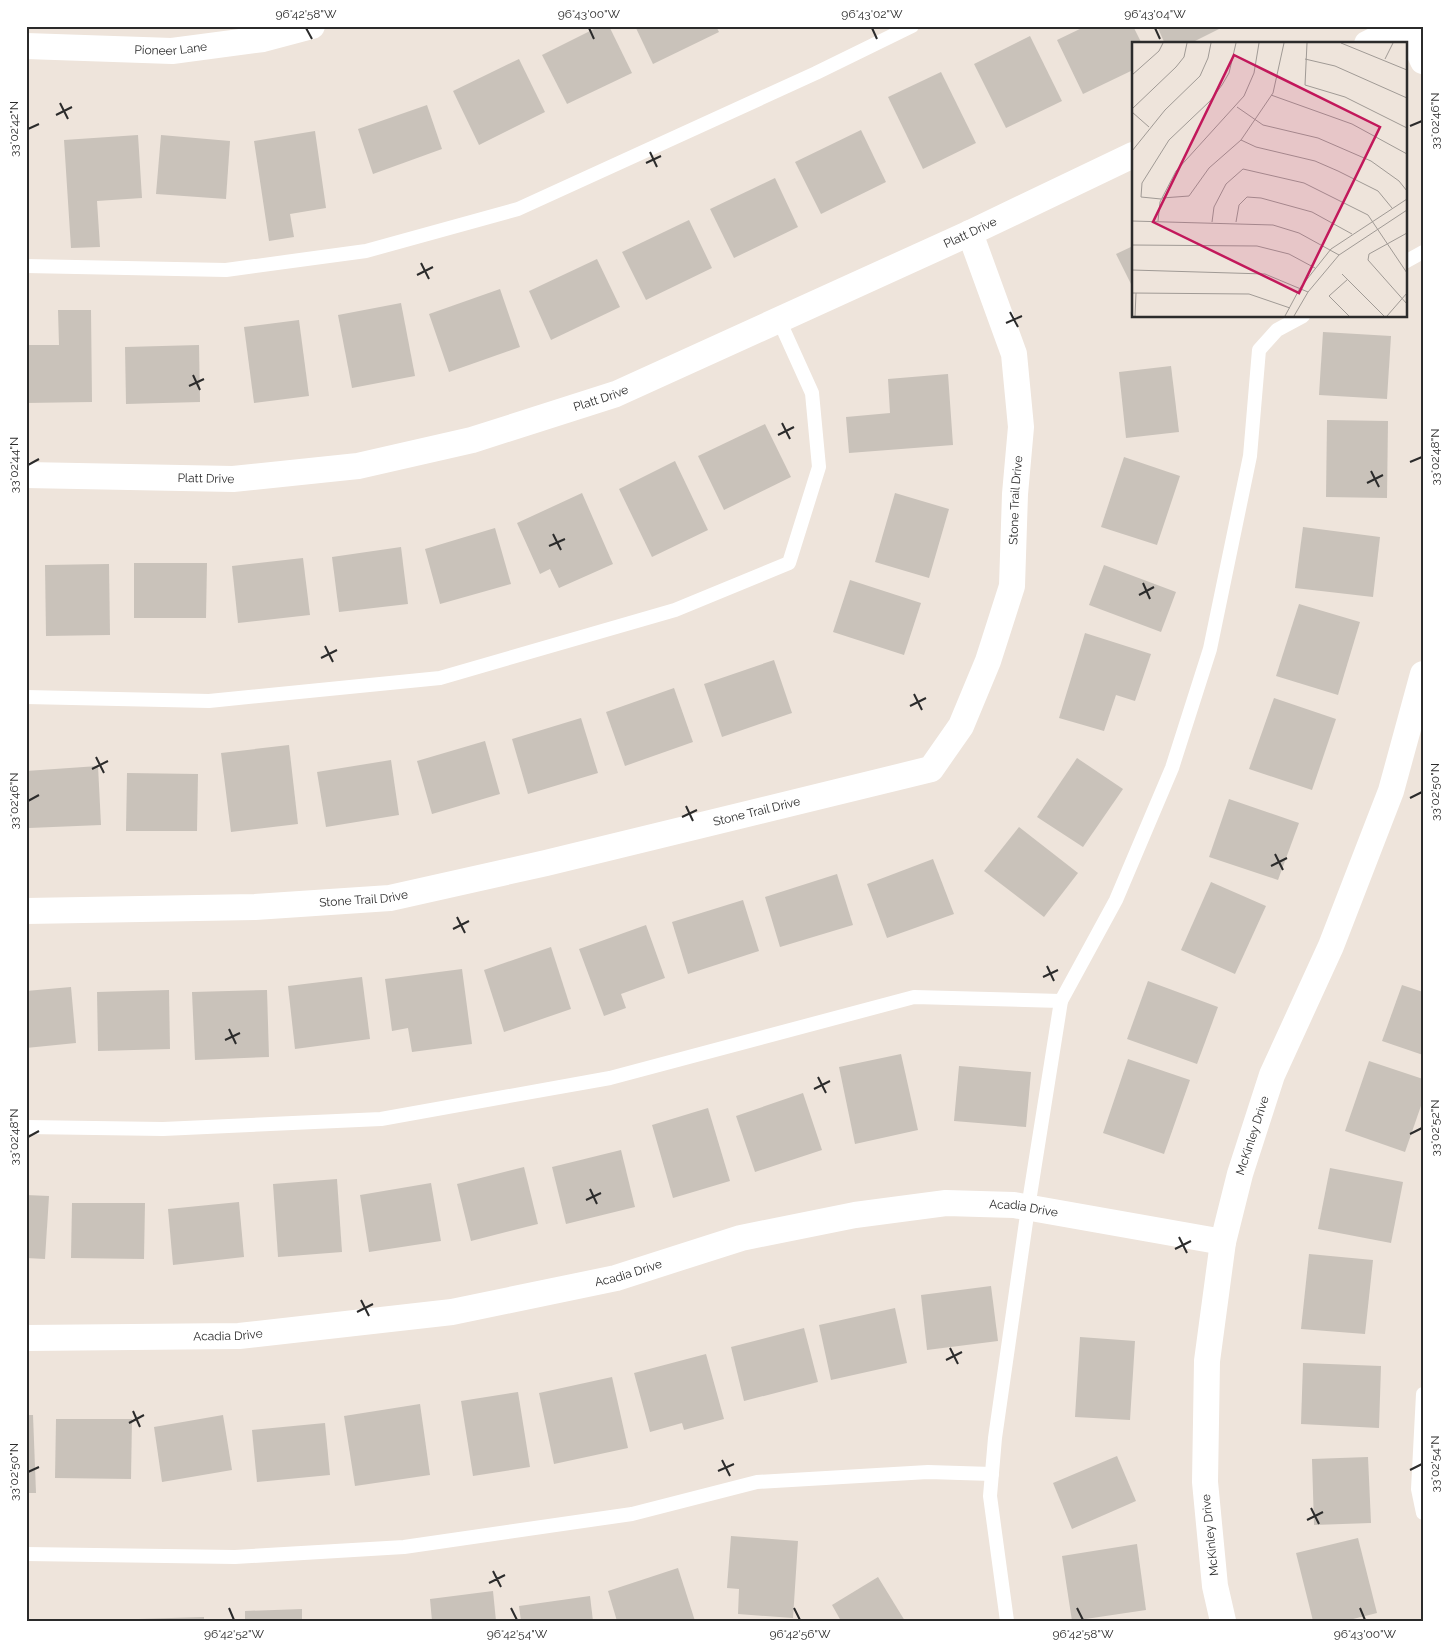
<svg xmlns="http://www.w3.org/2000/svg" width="1449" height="1647" font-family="Raleway,sans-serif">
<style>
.building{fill:#c9c2ba}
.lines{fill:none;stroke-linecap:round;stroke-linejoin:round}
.lane{stroke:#fff;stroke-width:14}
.street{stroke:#fff;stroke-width:26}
.ticks{fill:none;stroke:#2b2b2b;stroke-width:2}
.labels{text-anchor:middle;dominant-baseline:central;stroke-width:5;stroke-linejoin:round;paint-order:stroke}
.street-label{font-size:12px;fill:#2b2b2b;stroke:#fff}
.inset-road{fill:none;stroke:#a09a95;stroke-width:1}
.view{fill:#c2185b;fill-opacity:0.15;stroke:#c2185b;stroke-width:2.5}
.inset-edge{fill:none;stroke:#2b2b2b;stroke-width:2.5}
.neatline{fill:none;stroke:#2b2b2b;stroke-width:2}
.ticks-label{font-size:12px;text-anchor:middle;fill:#2b2b2b}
</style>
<rect width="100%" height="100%" fill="#eee4db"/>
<g class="building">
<path d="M600,26H609L632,73L567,104L542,55Z"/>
<path d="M635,26H716L719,32L653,64Z"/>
<path d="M1086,26H1133L1142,44H1133V70L1083,94L1057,40Z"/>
<path d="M1157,26H1225L1189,44H1165Z"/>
<path d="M1030,36L1062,101L1006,128L974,64Z"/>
<path d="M519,59L545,112L479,145L453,91Z"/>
<path d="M941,72L976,143L923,169L888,97Z"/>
<path d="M427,105L442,149L373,174L358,129Z"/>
<path d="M861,130L886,182L821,214L795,162Z"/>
<path d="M315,131L326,208L290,214L294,237L269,241L254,141Z"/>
<path d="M138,135L142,198L97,201L100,247L71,248L64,140Z"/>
<path d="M161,135L230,141L226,199L156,194Z"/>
<path d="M775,178L798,227L734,258L710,209Z"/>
<path d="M689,220L712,268L646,300L622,252Z"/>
<path d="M1133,246V288L1116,254Z"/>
<path d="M597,259L620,307L551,340L529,291Z"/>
<path d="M500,289L520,347L449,372L429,314Z"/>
<path d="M401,303L415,376L352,388L338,315Z"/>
<path d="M58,310H91L92,402L26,403V345H59Z"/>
<path d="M299,320L309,396L254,403L244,327Z"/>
<path d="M1323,332L1391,336L1387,399L1319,395Z"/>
<path d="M199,345L200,402L126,404L125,347Z"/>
<path d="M1171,366L1179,432L1126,438L1119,372Z"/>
<path d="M948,374L953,445L849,453L846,417L890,413L888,379Z"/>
<path d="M1327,420L1388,421L1387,498L1326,497Z"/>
<path d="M765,424L791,477L724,510L698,456Z"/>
<path d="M1124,457L1180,476L1157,545L1101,527Z"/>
<path d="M675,461L708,530L652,557L619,489Z"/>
<path d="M582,493L613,564L559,588L550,569L540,574L517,523Z"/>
<path d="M895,493L949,509L929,578L875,562Z"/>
<path d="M1303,527L1380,537L1373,597L1295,588Z"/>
<path d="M495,528L511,584L440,604L425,549Z"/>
<path d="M401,547L408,604L339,612L332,557Z"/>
<path d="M303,558L310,615L238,623L232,566Z"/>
<path d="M134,563H207L206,618H134Z"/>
<path d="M109,564L110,635L46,636L45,565Z"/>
<path d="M1104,565L1176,592L1161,632L1089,605Z"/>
<path d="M850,580L921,603L904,655L833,632Z"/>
<path d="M1299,604L1360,622L1338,695L1276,676Z"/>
<path d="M1085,633L1151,654L1135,701L1116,695L1104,731L1059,718Z"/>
<path d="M774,660L792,713L722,737L704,684Z"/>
<path d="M674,688L693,742L625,766L606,712Z"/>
<path d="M1274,698L1336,719L1312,790L1249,769Z"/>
<path d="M581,718L598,773L528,794L512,739Z"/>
<path d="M485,741L500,794L432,814L417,761Z"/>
<path d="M289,745L298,824L231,832L221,753Z"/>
<path d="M1077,758L1123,789L1083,847L1037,817Z"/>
<path d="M391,760L399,815L326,827L317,772Z"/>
<path d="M98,766L101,825L29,828L26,771Z"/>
<path d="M127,773L198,774L197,831H126Z"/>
<path d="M1229,799L1299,823L1278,880L1209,857Z"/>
<path d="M1019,827L1078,873L1044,917L984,871Z"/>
<path d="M933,859L954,914L887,938L867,884Z"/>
<path d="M837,874L853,925L780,947L765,897Z"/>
<path d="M1211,882L1266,906L1235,974L1181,950Z"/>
<path d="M743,900L759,951L688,974L672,922Z"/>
<path d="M646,925L665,978L621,994L626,1008L604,1016L579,949Z"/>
<path d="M551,947L571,1009L504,1032L484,970Z"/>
<path d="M462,969L472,1044L412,1052L408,1028L392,1031L385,979Z"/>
<path d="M362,977L370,1039L295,1049L288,986Z"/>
<path d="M1148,981L1218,1007L1197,1064L1127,1039Z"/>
<path d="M1402,985L1423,992V1055L1382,1041Z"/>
<path d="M71,987L76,1043L26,1048V991Z"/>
<path d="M169,990L170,1049L98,1051L97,992Z"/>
<path d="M267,990L269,1057L195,1060L192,992Z"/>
<path d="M901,1054L918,1130L855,1144L839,1067Z"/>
<path d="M1128,1059L1190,1080L1164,1154L1103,1133Z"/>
<path d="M1369,1061L1423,1079V1100L1405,1152L1345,1131Z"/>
<path d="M959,1066L1031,1072L1026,1127L954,1121Z"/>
<path d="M803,1093L822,1150L755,1172L736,1116Z"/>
<path d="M708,1108L730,1181L673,1198L652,1125Z"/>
<path d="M621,1150L635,1207L566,1224L552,1167Z"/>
<path d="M524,1167L538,1224L471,1241L457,1184Z"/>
<path d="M1330,1168L1403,1182L1391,1243L1318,1229Z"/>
<path d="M337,1179L342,1252L278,1257L273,1184Z"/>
<path d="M431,1183L441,1241L369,1252L360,1195Z"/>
<path d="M26,1195L49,1196L45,1259L26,1258Z"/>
<path d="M239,1202L244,1257L173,1265L168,1209Z"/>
<path d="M72,1203H145L144,1259L71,1258Z"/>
<path d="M1309,1254L1373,1260L1365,1334L1301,1329Z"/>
<path d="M991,1286L998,1341L927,1350L921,1295Z"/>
<path d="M895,1308L907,1363L831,1380L819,1325Z"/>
<path d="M804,1328L818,1382L744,1401L731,1347Z"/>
<path d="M1080,1337L1135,1341L1130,1420L1075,1417Z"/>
<path d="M706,1354L724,1419L684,1430L682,1423L650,1432L634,1373Z"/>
<path d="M1303,1363L1381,1366L1379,1428L1301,1424Z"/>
<path d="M612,1377L628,1448L554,1464L539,1393Z"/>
<path d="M518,1392L530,1467L473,1476L461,1401Z"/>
<path d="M420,1404L430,1475L355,1486L344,1416Z"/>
<path d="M26,1415H33L36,1493H26Z"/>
<path d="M223,1415L232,1470L162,1482L154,1427Z"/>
<path d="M56,1419H132L131,1479L55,1478Z"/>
<path d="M325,1423L330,1475L257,1482L252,1430Z"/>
<path d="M1117,1456L1136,1501L1072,1529L1053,1483Z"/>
<path d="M1368,1457L1371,1523L1314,1525L1312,1459Z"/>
<path d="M731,1536L798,1541L793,1618L738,1614L739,1589L727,1588Z"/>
<path d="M1358,1538L1377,1613L1345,1621H1313L1296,1553Z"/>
<path d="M1137,1544L1146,1610L1072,1621L1062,1556Z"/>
<path d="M678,1568L695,1621H617L608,1591Z"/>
<path d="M878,1577L905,1621H841L832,1605Z"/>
<path d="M493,1591L496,1621H432L430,1599Z"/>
<path d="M590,1596L593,1621H521L519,1606Z"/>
<path d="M302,1609V1621H245V1611Z"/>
<path d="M204,1617V1621H138V1619Z"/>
</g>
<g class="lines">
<g class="lane">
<path d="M1405,262L1423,252"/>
<path d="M26,266L226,270L366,251L518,209L816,73L912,26"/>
<path d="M26,697L209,701L440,678L675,610L789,563L819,467L812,393L779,320"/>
<path d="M26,1127L163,1129L381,1119L610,1078L914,997L1061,1001"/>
<path d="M1423,1394L1418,1489L1423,1513"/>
<path d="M26,1554L235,1557L404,1547L632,1514L757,1482L928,1472L992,1474"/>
<path d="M1007,1621L990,1496L995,1438L1028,1208L1061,1001L1116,900L1172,768L1210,649L1250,456L1259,350L1277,330L1303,316"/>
</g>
<g class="street">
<path d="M1407,26L1423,61"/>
<path d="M1367,44L1403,26"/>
<path id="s1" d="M26,46L172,51L263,39L312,26"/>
<path id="s2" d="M26,475L233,479L358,466L472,440L616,394L970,233L1133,155"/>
<path id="s3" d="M26,911L255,907L390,898L546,863L931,769L961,726L988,661L1012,586L1015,494L1021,427L1014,354L970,233"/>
<path id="s4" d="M26,1338L239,1336L452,1312L616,1278L741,1238L855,1215L946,1203L1014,1205L1223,1242"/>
<path id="s5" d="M1223,1621L1215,1586L1205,1482L1207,1361L1223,1242L1240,1174L1272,1075L1331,946L1391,791L1423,674"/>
</g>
</g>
<path class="ticks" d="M306,28L312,39M589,28L594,39M872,28L877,39M1155,28L1160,39M60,103L68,119M56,115L72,107M1410,126L1422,121M28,129L39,124M650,152L657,167M646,163L661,156M421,263L429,279M417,275L433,267M1010,312L1018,327M1006,323L1022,316M193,375L200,390M189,386L204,379M782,423L790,439M778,435L794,427M1410,462L1422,457M28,465L39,459M1371,471L1379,487M1367,483L1383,475M553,534L561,550M549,546L565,539M1143,583L1150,599M1139,595L1154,587M325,646L333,662M321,658L337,650M914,694L922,710M910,706L926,698M96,757L104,773M92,769L108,761M1410,798L1422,792M28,801L39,795M686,806L693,821M682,817L697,810M1275,854L1283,870M1271,866L1287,858M457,917L465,933M453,929L469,921M1047,966L1054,981M1043,977L1058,970M229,1029L236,1044M225,1040L240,1033M818,1077L826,1093M814,1089L830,1081M1410,1134L1422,1128M28,1137L39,1131M590,1189L597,1204M586,1200L601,1193M1179,1237L1187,1253M1175,1249L1191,1241M361,1300L369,1316M357,1312L373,1304M950,1348L958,1364M946,1360L962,1352M133,1411L140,1427M129,1423L144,1415M722,1460L730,1476M1410,1470L1422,1464M718,1471L734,1464M28,1472L39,1467M1311,1508L1319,1524M1307,1520L1323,1512M493,1571L501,1587M489,1583L505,1575M229,1608L234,1620M511,1608L517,1620M794,1608L800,1620M1077,1608L1083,1620M1360,1608L1365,1620"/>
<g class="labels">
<g class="street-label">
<text stroke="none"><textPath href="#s1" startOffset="145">Pioneer Lane</textPath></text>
<text stroke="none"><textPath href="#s2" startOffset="990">Platt Drive</textPath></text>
<text stroke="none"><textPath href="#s2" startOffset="585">Platt Drive</textPath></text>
<text stroke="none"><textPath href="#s2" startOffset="180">Platt Drive</textPath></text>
<text stroke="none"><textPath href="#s3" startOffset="1208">Stone Trail Drive</textPath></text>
<text stroke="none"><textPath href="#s3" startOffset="741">Stone Trail Drive</textPath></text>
<text stroke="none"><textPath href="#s3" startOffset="338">Stone Trail Drive</textPath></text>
<text stroke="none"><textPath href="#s5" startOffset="492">McKinley Drive</textPath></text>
<text stroke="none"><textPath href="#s4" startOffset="1012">Acadia Drive</textPath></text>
<text stroke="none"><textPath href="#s4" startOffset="608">Acadia Drive</textPath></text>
<text stroke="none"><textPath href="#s4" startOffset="202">Acadia Drive</textPath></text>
<text transform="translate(1210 1535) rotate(-96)">McKinley Drive</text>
</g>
</g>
<g transform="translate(1132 42)">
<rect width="275" height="275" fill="#eee4db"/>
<path class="inset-road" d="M175,1L173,43L213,55L275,86M209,1L275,28M173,17L203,24L275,56M253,17L261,1M0,33L27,9L31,1M139,53L220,82L275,112M105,65L131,83L186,96L239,119L267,139L275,149M0,67L44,25L52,15L55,1M0,70L17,85M109,98L124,105L183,119L206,129L246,149L260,166M0,109L33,68L68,34L76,16L79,1M30,156L57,154L77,126L109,98L141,51L152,1M29,157L9,155L10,141L37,98L78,59L90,43L97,31L104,1M0,179L141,183L167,191L207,213M26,179L28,160L44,129L112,54L122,31L127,1M80,180L82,165L94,142L111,127L172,141L236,173L275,231M104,180L107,163L115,155L129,156L180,170L220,192M275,191L237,212L236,218L275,262M0,203L125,204L157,212L183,226M0,228L133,232L176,250M210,232L252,274M216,237L197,254L217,274M0,251L117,252L158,266M3,274L4,251M153,274L168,246L199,207L275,157M162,274L176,250L207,213L275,168M255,274L275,251"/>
<path class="view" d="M102,13L248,85L167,251L21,180Z"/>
<rect width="275" height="275" class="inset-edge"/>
</g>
<rect width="1449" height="1647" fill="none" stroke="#ffffff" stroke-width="55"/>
<rect x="28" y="28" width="1394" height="1592" class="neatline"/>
<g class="ticks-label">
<text x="306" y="18">96°42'58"W</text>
<text x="589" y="18">96°43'00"W</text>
<text x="872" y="18">96°43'02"W</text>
<text x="1155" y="18">96°43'04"W</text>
<text transform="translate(1435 121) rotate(-90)" y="4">33°02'46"N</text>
<text transform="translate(14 129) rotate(-90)" y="4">33°02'42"N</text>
<text transform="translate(1435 457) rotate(-90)" y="4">33°02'48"N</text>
<text transform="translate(14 465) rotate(-90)" y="4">33°02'44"N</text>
<text transform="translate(1435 792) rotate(-90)" y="4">33°02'50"N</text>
<text transform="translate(14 801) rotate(-90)" y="4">33°02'46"N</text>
<text transform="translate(1435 1128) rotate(-90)" y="4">33°02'52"N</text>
<text transform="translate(14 1137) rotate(-90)" y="4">33°02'48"N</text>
<text transform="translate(1435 1464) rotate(-90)" y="4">33°02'54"N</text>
<text transform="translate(14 1472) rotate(-90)" y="4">33°02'50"N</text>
<text x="234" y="1638">96°42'52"W</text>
<text x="517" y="1638">96°42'54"W</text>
<text x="800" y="1638">96°42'56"W</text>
<text x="1083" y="1638">96°42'58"W</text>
<text x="1365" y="1638">96°43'00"W</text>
</g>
</svg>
